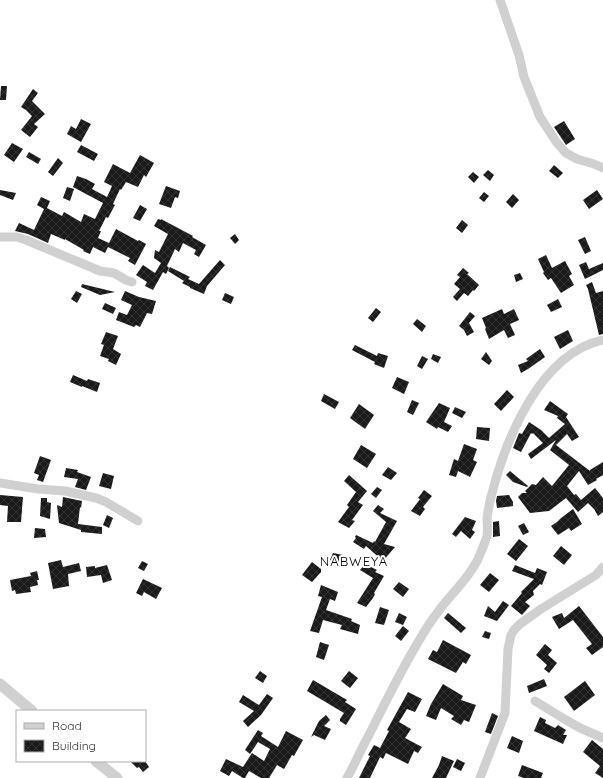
<svg xmlns="http://www.w3.org/2000/svg" width="603" height="778" font-family="Quicksand,sans-serif">
<style>
.building{fill:url(#building-cross-hatch)}
.lines{fill:none;stroke-linecap:round;stroke-linejoin:round}
.minor{stroke:#d0d0d0;stroke-width:9}
.tertiary{stroke:#d0d0d0;stroke-width:11}
.labels{text-anchor:middle;dominant-baseline:central;stroke-width:4;stroke-linejoin:round;paint-order:stroke}
.quarter-label{font-size:13px;letter-spacing:1px;fill:#000;stroke:#fff}
</style>
<defs>
<pattern id="building-cross-hatch" width="8" height="8" patternUnits="userSpaceOnUse"><rect width="8" height="8" fill="#1a1a1a"/><path d="M0 0l8 8M0 8l8-8" fill="none" stroke="#333"/></pattern>
</defs>
<rect width="100%" height="100%" fill="#fff"/>
<g class="building">
<path d="M1,86H7L6,100H0Z"/>
<path d="M33,89L38,93L32,101L45,114L34,124L38,127L30,137L21,130L32,116L26,110L21,107Z"/>
<path d="M81,119L91,124L81,142L67,134L71,126L76,129Z"/>
<path d="M564,121L575,139L566,145L554,127Z"/>
<path d="M12,143L23,149L14,162L4,155Z"/>
<path d="M81,145L98,154L94,161L77,152Z"/>
<path d="M29,152L41,159L38,164L26,157Z"/>
<path d="M140,155L154,163L146,177L144,175L138,187L126,182L121,190L120,189L113,204L115,205L108,218L106,217L99,231H101L98,238L109,243L116,229L138,241L139,240L146,244L135,265L128,261L130,258L108,247L105,253L93,247L90,254L83,251L84,250L65,239V240L51,234L48,243L28,234L15,231L19,223L34,230L44,209L37,205L41,197L50,201L47,208L62,216L64,212L81,222L84,214L95,219L103,203L73,187L77,176L86,179L95,184L92,189L107,197L112,186L104,182L113,164L130,173Z"/>
<path d="M58,158L63,163L53,176L48,172Z"/>
<path d="M554,165L563,173L558,178L549,171Z"/>
<path d="M488,170L494,175L490,181L483,175Z"/>
<path d="M473,172L479,177L474,183L468,177Z"/>
<path d="M166,186L180,191L178,198L175,197L171,208L159,204Z"/>
<path d="M67,187L74,189L70,201L63,198Z"/>
<path d="M0,190L16,193L13,200L0,195Z"/>
<path d="M597,190L603,199L589,209L583,200Z"/>
<path d="M484,192L489,196L484,202L479,198Z"/>
<path d="M513,194L519,200L512,208L506,202Z"/>
<path d="M140,205L147,209L140,221L133,218Z"/>
<path d="M158,219L161,220V219L193,236L192,237L206,245L199,257L194,254L196,250L183,243L179,252L175,249L167,266L169,268L166,274L163,272L153,290L145,286L147,282L136,275L143,265L155,273L161,263L154,258L155,250L159,252L168,234L154,226Z"/>
<path d="M462,220L468,225L462,233L456,228Z"/>
<path d="M235,234L239,240L235,244L230,238Z"/>
<path d="M585,237L591,251L585,254L578,240Z"/>
<path d="M546,255L552,268L565,261L572,274L569,276L574,285L561,293L551,278L548,280L543,273L544,272L538,259Z"/>
<path d="M220,260L225,265L207,286L204,294L190,288V287L182,283L184,281L168,271L170,267L190,277L188,279L199,284Z"/>
<path d="M586,262L589,269L603,263V270L585,279L579,265Z"/>
<path d="M463,268L469,273L467,274L479,285L474,291L473,290L468,296L464,293L457,301L453,297L460,289L454,284L460,277L457,275Z"/>
<path d="M520,273L523,279L516,282L514,275Z"/>
<path d="M592,282L596,293L603,291V334L599,335L588,289L586,285Z"/>
<path d="M82,284L115,292L100,295L81,287Z"/>
<path d="M76,291L82,294L77,303L71,299Z"/>
<path d="M125,291L139,297L156,301L152,314L147,313L140,327L136,325L134,327L116,320L119,312L127,315L132,305L121,300Z"/>
<path d="M225,293L234,297L231,304L222,300Z"/>
<path d="M558,299L562,307L551,312L547,305Z"/>
<path d="M105,303L116,308L113,314L102,309Z"/>
<path d="M376,308L381,312L373,322L368,318Z"/>
<path d="M502,309L504,314L514,309L519,320L510,324L515,335L508,338L504,330L489,339L485,329L486,328L482,318Z"/>
<path d="M470,312L475,316L469,323L474,332L467,336L464,330L459,326Z"/>
<path d="M417,319L426,326L422,332L413,324Z"/>
<path d="M568,330L573,341L560,349L554,337Z"/>
<path d="M106,332L118,336L113,349L121,354L116,365L108,361L109,359L100,356L104,345L101,344Z"/>
<path d="M355,345L377,356L378,353L388,356L384,368L374,364L375,362L352,350Z"/>
<path d="M540,349L545,357L528,369L521,373L518,365L528,361L526,359Z"/>
<path d="M486,352L492,361L489,365L481,359Z"/>
<path d="M433,354L441,357L438,363L431,359Z"/>
<path d="M422,356L428,359L422,369L417,366Z"/>
<path d="M73,375L87,381L88,379L100,383L97,392L82,386V387L70,382Z"/>
<path d="M397,377L409,382L404,394L392,388Z"/>
<path d="M507,390L514,397L501,411L494,404Z"/>
<path d="M324,394L339,402L335,409L321,401Z"/>
<path d="M412,400L419,403L413,415L407,412Z"/>
<path d="M550,401L568,414L566,417L579,437L572,441L567,434L556,445L590,471V470L603,462V475L596,479L597,480L588,485L579,471L567,486L574,495L576,494L581,500L595,488L603,498V512L598,516L594,509L588,503L578,512L566,498L549,511L530,513L518,497L522,493H527L525,491L532,484L536,485L543,477L552,486L569,465L550,450L556,440L531,459L528,454L543,443L533,433L532,434L531,433L521,452L513,448L519,433L522,434L529,422L541,430L549,438L565,424L557,418L558,416L544,410Z"/>
<path d="M439,403L450,408L444,422L452,426L448,432L438,427L437,429L426,422Z"/>
<path d="M359,404L374,415L365,429L350,418Z"/>
<path d="M455,407L466,412L462,418L452,413Z"/>
<path d="M477,427L490,428L489,441L476,439Z"/>
<path d="M464,444L477,449L473,460L477,462L470,477L458,471L456,477L449,475L454,459L458,461Z"/>
<path d="M361,445L376,454L367,468L353,459Z"/>
<path d="M40,456L51,460L43,482L37,480L39,475L34,473Z"/>
<path d="M388,467L397,473L391,480L382,475Z"/>
<path d="M66,468L78,470L77,472L91,477L86,490L75,487L78,479L64,477Z"/>
<path d="M510,471L528,486L527,487L513,482L506,475Z"/>
<path d="M103,473L114,476L111,489L99,486Z"/>
<path d="M349,475L367,491L358,502L363,505L352,520L355,521L349,528L338,522L349,507L347,505L356,492L344,481Z"/>
<path d="M377,487L382,490L376,498L371,494Z"/>
<path d="M424,490L432,496L423,507L425,509L420,516L411,511L420,499L418,498Z"/>
<path d="M0,495L23,497L21,522H7L8,506L0,505Z"/>
<path d="M509,495L513,502V506L497,508L496,501L497,496Z"/>
<path d="M63,497L82,501L81,508L80,507L78,524L102,527V534L81,532V530L59,523L57,505L62,507Z"/>
<path d="M41,498H47V502L51,503L50,519L40,516Z"/>
<path d="M378,505L384,509L380,513L397,521L384,544L395,547L383,561L366,546L364,549L353,542L356,538L355,537L356,535L373,543L374,541L375,542L386,522L373,511Z"/>
<path d="M573,509L582,524L571,531L569,528L558,535L551,526L557,522L561,518Z"/>
<path d="M107,515L113,518L109,528L103,525Z"/>
<path d="M465,517L476,521L472,530L475,532L470,539L461,531L456,537L452,534Z"/>
<path d="M499,521L500,536L493,537V522Z"/>
<path d="M524,523L529,532L523,535L518,526Z"/>
<path d="M35,528L45,529L46,537L34,538Z"/>
<path d="M519,539L528,546L516,561L507,554Z"/>
<path d="M561,546L572,555L564,565L553,556Z"/>
<path d="M333,553L343,555L341,558L345,561L343,566L330,560Z"/>
<path d="M61,560L63,567L79,563L81,571L68,574L69,586L53,589L48,563Z"/>
<path d="M142,561L148,564L144,571L138,568Z"/>
<path d="M312,562L321,569V572L312,582L302,575Z"/>
<path d="M365,564L377,570L375,572L384,576L374,593L375,594L373,598L366,607L357,603L373,578L360,570Z"/>
<path d="M107,565L112,580L103,583L101,575L87,577L86,567L95,566V568Z"/>
<path d="M515,565L535,573L537,568L547,572L542,585L540,584L533,591L534,595L525,602L530,606L522,615L511,606L522,593L521,592L534,579L512,571Z"/>
<path d="M37,571L39,580H37L38,585L30,587L31,592L16,594L15,590L12,591L10,580L31,576L30,573Z"/>
<path d="M490,573L499,580L489,592L480,585Z"/>
<path d="M143,579L162,588L156,599L144,592L142,596L136,593Z"/>
<path d="M399,582L409,589L403,597L393,589Z"/>
<path d="M321,585L338,592L335,601L330,599L326,610L352,619L351,621L360,625L358,634L340,629L342,625L323,620L319,633L310,631L322,597L318,596Z"/>
<path d="M503,601L509,605L497,621L484,616L488,606L495,612Z"/>
<path d="M579,606L603,637V647L592,655L586,648L592,644L573,620L559,629L552,617L562,613L564,618Z"/>
<path d="M380,607L389,610L384,625L375,623Z"/>
<path d="M399,613L407,617L403,625L395,622Z"/>
<path d="M448,613L466,628L461,633L444,618Z"/>
<path d="M403,626L409,631L401,641L395,636Z"/>
<path d="M485,631L491,633L489,639L482,637Z"/>
<path d="M443,640L471,655L466,664L463,662L456,673L428,659L433,650L437,652Z"/>
<path d="M320,642L329,645L324,660L316,657Z"/>
<path d="M545,644L552,650L548,655L557,663L549,673L544,669L547,665L536,655Z"/>
<path d="M260,671L267,676L263,683L255,678Z"/>
<path d="M349,671L358,678L350,688L341,681Z"/>
<path d="M544,679L547,686L529,693L527,686Z"/>
<path d="M313,680L347,700L345,702L356,709L346,725L340,721V719L344,713L307,691Z"/>
<path d="M585,681L595,695L574,711L564,697Z"/>
<path d="M443,684L463,696L461,700L476,705L469,722L464,720L461,725L451,719L454,716L441,708L436,720L426,716L431,704Z"/>
<path d="M408,692L422,699L415,712L407,709L399,722L411,729L405,738L422,747L418,753L414,751L408,764L386,753L383,759L380,757L370,778H359L370,756L368,755L374,745L380,748L389,731L387,730Z"/>
<path d="M267,694L273,698L261,715L248,727L243,721L254,711L239,702L243,695L259,705Z"/>
<path d="M492,713L498,716L491,734L485,732Z"/>
<path d="M326,715L330,720L324,726L331,729L325,740L314,735L311,737L319,721Z"/>
<path d="M540,717L546,720L545,723L555,728L558,725L566,730L563,735H567L563,744L534,731Z"/>
<path d="M258,730L263,733L261,736L278,747L286,731L303,740L294,756L292,755L284,769L277,765L269,778H261L249,771L245,778H243L232,771L229,776L220,771L226,759L243,767L252,753L264,761L270,749L258,742L250,754L245,750Z"/>
<path d="M512,736L523,741L519,753L507,748Z"/>
<path d="M592,740L603,749V778L595,773L600,766L583,752Z"/>
<path d="M442,756L454,761L446,778H432L439,765Z"/>
<path d="M457,759L465,763L461,771L453,767Z"/>
<path d="M130,761H145L149,767L143,772L139,767L137,768Z"/>
<path d="M522,765L543,773L541,778H524L518,776Z"/>
</g>
<g class="lines">
<g class="minor">
<path d="M500,0L519,55L524,77L540,117L557,143L566,153L577,159L594,164L603,168"/>
<path d="M0,237H17L26,240L81,263L100,271L114,273L126,280L132,282"/>
<path d="M0,483L38,489L65,491L96,498L106,502L138,521"/>
<path d="M535,701L566,720L580,728L603,738"/>
<path d="M347,778C355,764 361,749 369,735C386,701 403,666 423,634C428,625 434,617 440,609C453,592 469,578 478,559C481,552 485,543 487,536C488,530 487,524 487,518C488,511 489,504 491,497C505,441 539,354 603,340"/>
<path d="M480,778L505,713L508,649L511,635L514,630L520,624L541,609L596,575L603,567"/>
</g>
<g class="tertiary">
<path d="M0,684L32,711"/>
<path d="M96,761L117,778"/>
</g>
</g>
<g class="labels">
<g class="quarter-label">
<text x="354" y="561">NABWEYA</text>
</g>
</g>
<rect x="16" y="710" width="130" height="52" fill="#ffffff" stroke="#adadad"/>
<rect x="24" y="723" width="20" height="6" fill="#d0d0d0" stroke="#adadad"/>
<text x="52" y="730" font-size="12" fill="#333333">Road</text>
<rect x="24" y="740" width="20" height="12" fill="url(#building-cross-hatch)" stroke="#adadad"/>
<text x="52" y="750" font-size="12" fill="#333333">Building</text>
</svg>
